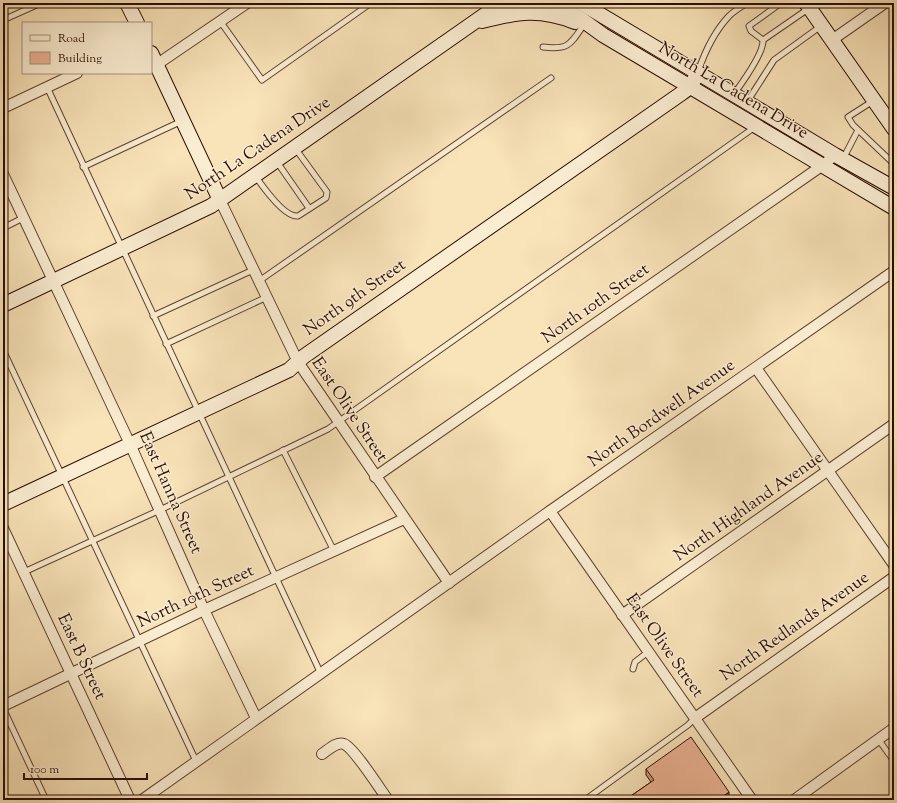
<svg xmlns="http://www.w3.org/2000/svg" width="897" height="803" font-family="'Sorts Mill Goudy',serif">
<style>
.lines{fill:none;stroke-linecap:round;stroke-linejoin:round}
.lane-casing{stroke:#5e422e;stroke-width:7}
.street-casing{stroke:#5e422e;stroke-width:12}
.secondary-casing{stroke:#2a0d00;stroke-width:16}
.lane{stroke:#fbedd2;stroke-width:5}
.street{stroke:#fbedd2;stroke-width:10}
.secondary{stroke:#fbedd2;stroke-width:14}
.wall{fill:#cc9a80;stroke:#2a0d00}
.shaded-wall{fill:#a67d68;stroke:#2a0d00}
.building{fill:#edb395;stroke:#2a0d00}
.labels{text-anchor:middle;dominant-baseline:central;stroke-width:3;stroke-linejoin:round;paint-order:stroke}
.street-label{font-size:17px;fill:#2a0d00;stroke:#fbedd2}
</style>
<rect width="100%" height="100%" fill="#f9e3b9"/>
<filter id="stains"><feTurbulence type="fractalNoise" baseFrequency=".005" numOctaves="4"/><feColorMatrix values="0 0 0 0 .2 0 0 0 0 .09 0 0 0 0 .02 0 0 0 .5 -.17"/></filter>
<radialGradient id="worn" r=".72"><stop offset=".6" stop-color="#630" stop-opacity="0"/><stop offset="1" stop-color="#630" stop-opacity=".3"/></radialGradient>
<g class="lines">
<g class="lane-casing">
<g id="lane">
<path d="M781,3L749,26L751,31L763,40L808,9"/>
<path d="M3,20L41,3"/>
<path d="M220,21L262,80L371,3"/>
<path d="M543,47C568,50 570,45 583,26"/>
<path d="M698,72C704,54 715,31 729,16C734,11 741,7 747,3"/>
<path d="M47,87L321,674"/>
<path d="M734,94C742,83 764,53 763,40"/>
<path d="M873,101L848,117L853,125L894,164"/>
<path d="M747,102L774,60L821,26"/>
<path d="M843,159L858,130"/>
<path d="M277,162L309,208"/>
<path d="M83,167L182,121"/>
<path d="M256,177C263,187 285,218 298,216L326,198L327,192L295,148"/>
<path d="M3,228L23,218"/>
<path d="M259,281L551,78"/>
<path d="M153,316L253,270"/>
<path d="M166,344L267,297"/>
<path d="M3,350L196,761"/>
<path d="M283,450L334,551"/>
<path d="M24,572L160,510L328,429L755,127"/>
<path d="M633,669L635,662L648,652"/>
<path d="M3,708L46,800"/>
<path d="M878,739L894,761"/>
<path d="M585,800L688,725L695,718"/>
</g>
</g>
<g class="street-casing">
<g id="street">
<path d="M832,40L885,3"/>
<path d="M156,65L247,3"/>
<path d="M3,108L77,73"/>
<path d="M3,174L130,444L204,610L256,718"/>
<path d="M220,200L298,362L449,583"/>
<path d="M756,368L894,565"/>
<path d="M375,477L823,165L835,155"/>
<path d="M550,511L752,800"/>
<path d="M3,528L130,800"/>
<path d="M622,615L894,424"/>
<path d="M3,706L204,610L404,519"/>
<path d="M695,718L894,577"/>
<path d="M322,754C328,750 337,741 344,744C354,748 380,789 388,800"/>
<path d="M142,800L550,511L894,271"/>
<path d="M794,800L894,728"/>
</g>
</g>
<g class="secondary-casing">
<g id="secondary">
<path d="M127,3L137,23"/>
<path d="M555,3L581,19L603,35L894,208"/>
<path d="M581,3L835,155L894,188"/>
<path d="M806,3L894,129"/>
<path d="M482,21C518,12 539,8 575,22"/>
<path d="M151,53L220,200"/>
<path d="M3,305L211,206L496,7L509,3"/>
<path d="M3,504L289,370L303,357L682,93L690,87L698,73"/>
</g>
</g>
<use href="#lane" class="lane"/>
<use href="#street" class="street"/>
<use href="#secondary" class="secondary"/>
</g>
<path class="wall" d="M646,769L729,799L728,800H625L651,782L646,775Z"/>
<path class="shaded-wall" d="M729,792V799L728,800H718Z"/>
<path class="building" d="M691,737L729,792L718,800H625L654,780L646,769Z"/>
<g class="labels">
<g class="street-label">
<text transform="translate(733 91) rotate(31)">North La Cadena Drive</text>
<text transform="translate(258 149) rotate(-34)">North La Cadena Drive</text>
<text transform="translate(355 298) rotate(-35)">North 9th Street</text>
<text transform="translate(596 304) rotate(-35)">North 10th Street</text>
<text transform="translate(349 410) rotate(56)">East Olive Street</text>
<text transform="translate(662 414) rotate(-35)">North Bordwell Avenue</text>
<text transform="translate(170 493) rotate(66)">East Hanna Street</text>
<text transform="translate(749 507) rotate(-35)">North Highland Avenue</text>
<text transform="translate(196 597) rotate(-25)">North 10th Street</text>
<text transform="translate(795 627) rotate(-35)">North Redlands Avenue</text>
<text transform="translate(664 646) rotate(55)">East Olive Street</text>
<text transform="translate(81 657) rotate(65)">East B Street</text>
</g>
</g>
<rect width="897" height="803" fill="none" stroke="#f9e3b9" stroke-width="16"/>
<rect x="4" y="4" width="889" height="795" fill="none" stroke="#2a0d00" stroke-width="2"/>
<rect x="8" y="8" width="881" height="787" fill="none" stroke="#2a0d00"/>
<rect x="22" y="22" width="130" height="52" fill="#fbedd2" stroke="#a7937e"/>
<rect x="30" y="35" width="20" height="6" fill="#fbedd2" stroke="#a7937e"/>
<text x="58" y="42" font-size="12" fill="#2a0d00">Road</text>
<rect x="30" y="52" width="20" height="12" fill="#edb395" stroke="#a7937e"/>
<text x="58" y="62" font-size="12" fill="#2a0d00">Building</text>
<path d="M24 773v6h123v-6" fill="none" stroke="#2a0d00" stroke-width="2"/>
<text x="30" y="773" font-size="12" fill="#2a0d00" stroke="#fbedd2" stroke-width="3" paint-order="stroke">100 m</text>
<rect width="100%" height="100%" filter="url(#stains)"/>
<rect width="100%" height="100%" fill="url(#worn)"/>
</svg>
